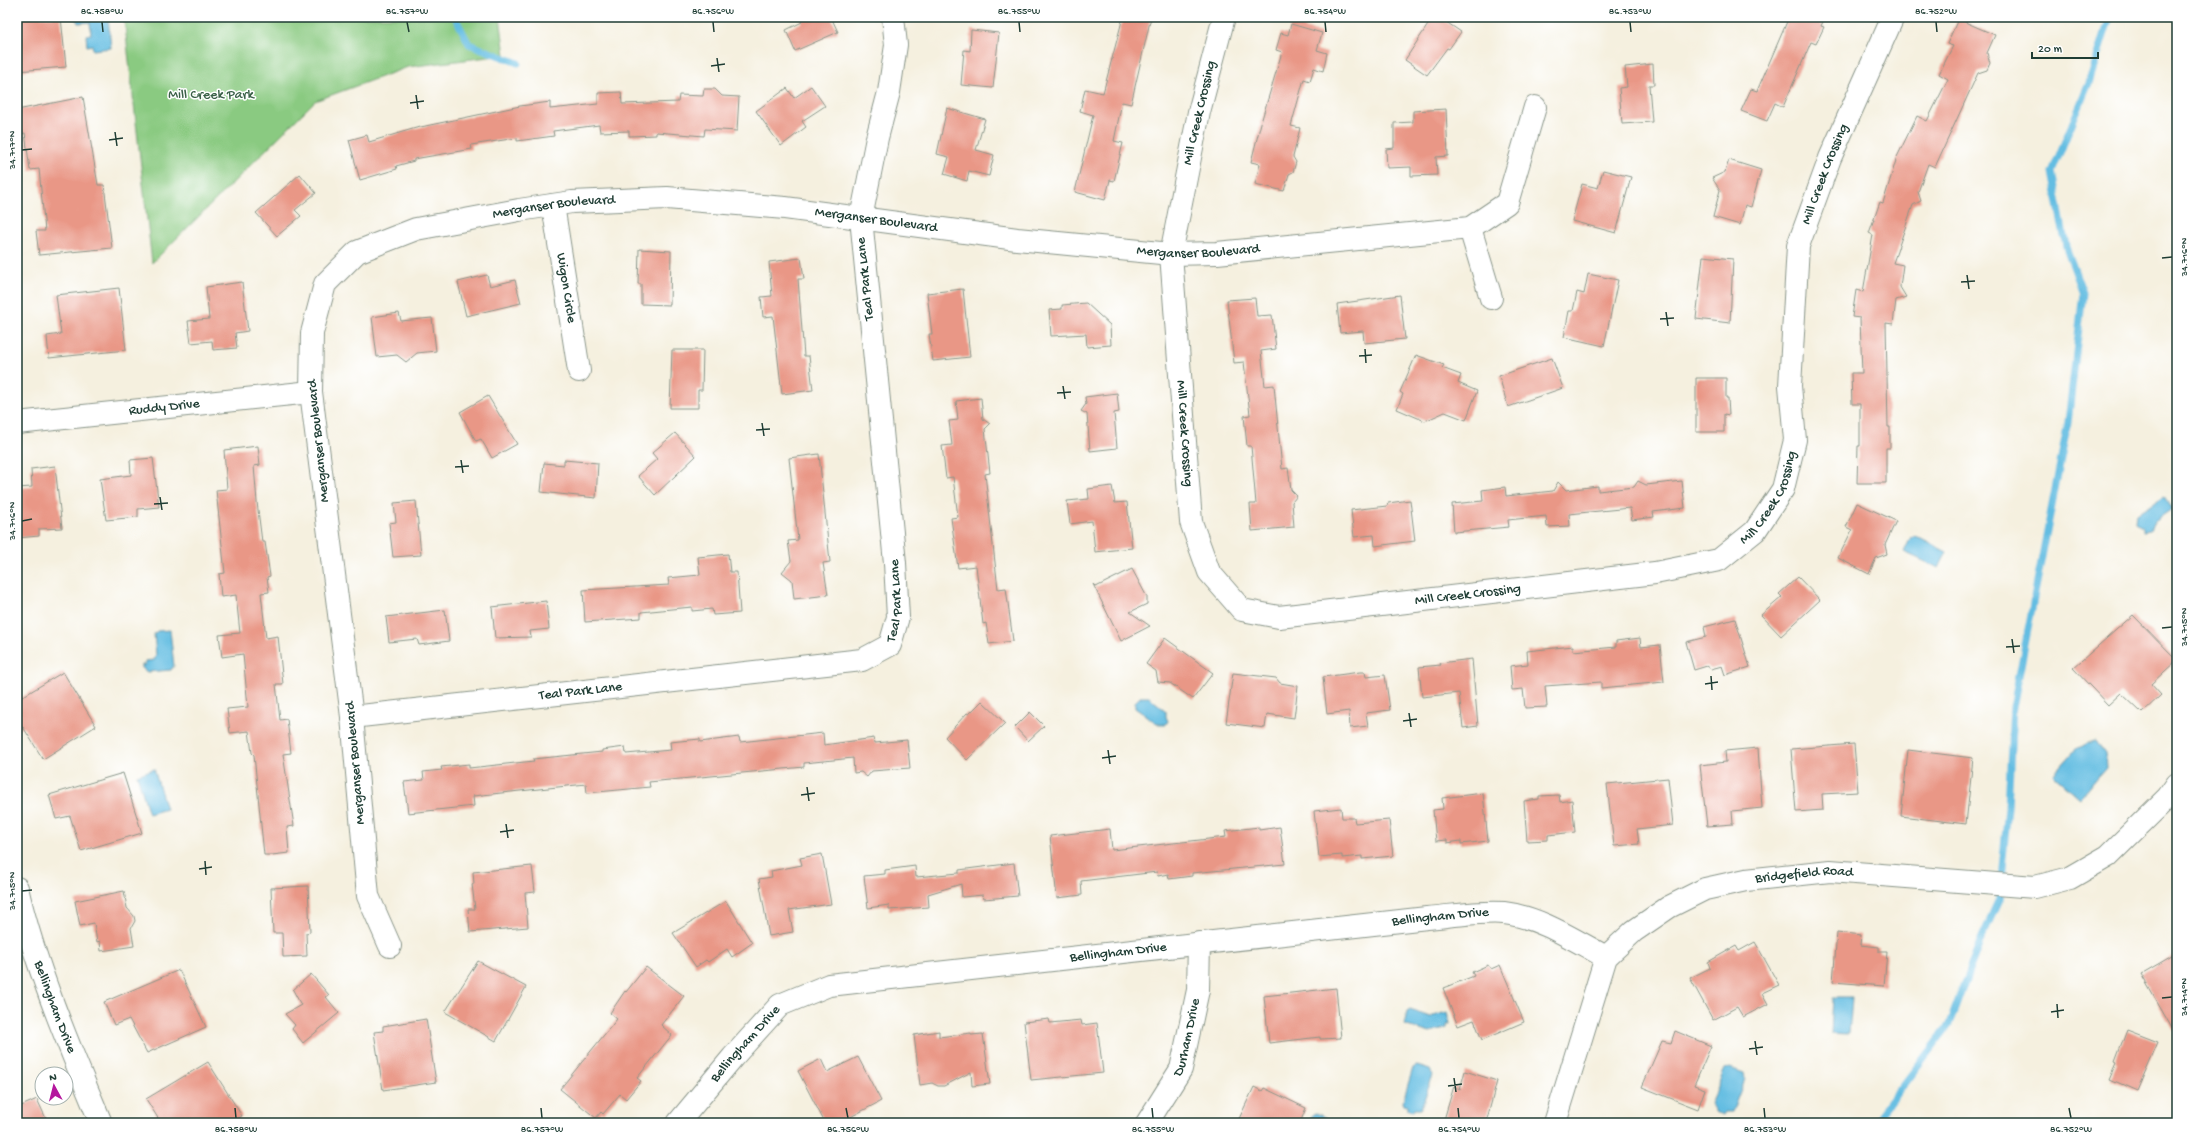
<svg xmlns="http://www.w3.org/2000/svg" width="2194" height="1140" font-family="'Gochi Hand',sans-serif">
<style>
.green{fill:#8aca81;stroke:#54845a}
.water{fill:#64bde2;stroke:#427d8b}
.lines{fill:none;stroke-linecap:round;stroke-linejoin:round}
.stream{stroke:#64bde2;stroke-width:7}
.building{fill:#e99786}
.minor-casing{stroke:#8a968a;stroke-width:24}
.minor{stroke:#fff;stroke-width:22}
.ticks{fill:none;stroke:#1f3d34;stroke-width:1.5}
.labels{text-anchor:middle;dominant-baseline:central;stroke-width:3;stroke-linejoin:round;paint-order:stroke}
.park-label{font-size:14px;fill:#3a6047;stroke:#fff}
.street-label{font-size:14px;fill:#1f3d34;stroke:#fff}
.neatline{fill:none;stroke:#1f3d34;stroke-width:1.5}
.ticks-label{font-size:10px;text-anchor:middle;fill:#1f3d34}
</style>
<rect width="100%" height="100%" fill="#fff"/>
<filter id="ink" filterUnits="userSpaceOnUse"><feTurbulence type="fractalNoise" baseFrequency=".025" numOctaves="2"/><feDisplacementMap in="SourceGraphic" scale="8" xChannelSelector="R" yChannelSelector="G"/><feConvolveMatrix kernelMatrix="1 2 1 2 8 2 1 2 1" color-interpolation-filters="sRGB"/></filter>
<filter id="wash" filterUnits="userSpaceOnUse"><feTurbulence type="fractalNoise" baseFrequency=".012" numOctaves="4" result="noise"/><feDisplacementMap in="SourceGraphic" scale="16" xChannelSelector="R" yChannelSelector="G"/><feGaussianBlur stdDeviation="0.9" result="paint"/><feColorMatrix in="noise" values="0 0 0 0 0 0 0 0 0 0 0 0 0 0 0 0 0 1.4 0 .05"/><feComposite in="paint" operator="in"/></filter>
<g filter="url(#wash)">
<rect width="100%" height="100%" fill="#f5f0df"/>
<path class="green" d="M124,17H500L505,55L408,67L315,101L152,263Z"/>
<g class="water">
<path d="M74,17H108L111,48L93,50L92,45L87,46L86,35L91,34L90,22L78,23L77,20L74,19Z"/>
<path d="M2164,496L2172,509L2153,522L2150,530L2143,531V527L2136,522L2137,514Z"/>
<path d="M1915,536L1947,552L1939,568L1904,552L1911,537Z"/>
<path d="M170,630L174,666L171,670L147,672L142,668V665H145V661L154,660L156,656L154,634L157,631Z"/>
<path d="M1140,697H1149L1166,711V717L1168,721L1166,724H1158L1135,708V702Z"/>
<path d="M2096,741L2105,754L2106,768L2079,798L2053,775L2077,748C2083,747 2087,742 2096,741Z"/>
<path d="M154,769L166,809L149,814L137,775Z"/>
<path d="M1833,998H1852L1849,1034L1831,1033Z"/>
<path d="M1410,1010L1430,1017L1447,1012L1450,1024L1447,1025V1028L1430,1033L1404,1025L1407,1012Z"/>
<path d="M1417,1066L1430,1070L1433,1075L1421,1108H1414L1413,1111L1408,1109V1105L1404,1104L1403,1101L1413,1068Z"/>
<path d="M1730,1068L1744,1073L1745,1079L1732,1112H1725L1723,1115L1715,1111V1109L1710,1103L1725,1070Z"/>
<path d="M1316,1113L1326,1118L1327,1123H1309L1313,1114Z"/>
</g>
<g class="lines">
<g class="stream">
<path d="M455,17L469,44L518,63"/>
<path d="M1874,1123L1949,1025L1979,944L1999,900L2008,807L2013,707L2068,422L2083,293L2066,247L2052,172L2089,83L2110,17"/>
</g>
</g>
<g id="blocks">
<g class="building">
<path d="M17,17H61L66,67L17,71Z"/>
<path d="M800,17H831L838,32L795,51L786,30L802,22Z"/>
<path d="M1123,17H1151L1131,104L1122,102L1114,141L1123,143L1114,181L1110,180L1105,200L1075,192L1093,115L1080,111L1085,89L1103,93Z"/>
<path d="M1433,17H1439L1461,32L1449,49L1447,48L1427,75L1405,60Z"/>
<path d="M1789,17H1825L1821,26L1824,27L1816,44L1811,42L1783,107L1775,103L1767,121L1741,111L1751,89L1757,91Z"/>
<path d="M1958,19L1995,35L1987,53L1990,63L1987,70L1978,73L1935,167L1928,164L1918,192L1921,201L1913,205L1893,263L1903,265L1900,287L1906,297L1896,300L1893,324L1886,323L1888,427H1890V448H1886V483H1857L1858,446H1860V404H1852L1851,373H1862L1860,318L1852,317L1856,290L1863,292L1873,235L1869,233L1880,202L1883,203L1897,157L1917,116L1927,121L1948,79L1939,74L1953,46L1947,44Z"/>
<path d="M1291,24L1322,33L1317,50L1327,53L1323,71L1314,68L1310,81L1304,79L1291,126L1300,128L1293,157L1296,162L1293,172L1289,174L1284,191L1255,184L1260,164L1251,162L1262,119L1282,52L1276,50L1281,33L1288,35Z"/>
<path d="M971,30L999,33L993,88L961,85L964,50L970,51Z"/>
<path d="M1653,64L1654,85H1649L1652,122L1622,124L1619,88L1627,87L1625,67Z"/>
<path d="M811,86L825,106L802,121L806,127L781,146L756,111L787,88L794,98Z"/>
<path d="M704,89H715L722,96L739,97L737,131L705,129L704,136L656,132V135L629,136V131L600,132L599,125L553,131L554,136L517,141V138L471,145L472,149L414,159V161L396,166L397,169L360,180L349,140L367,135L369,142L416,128L520,106L550,102V109L598,104V93L621,92L622,104L678,102L679,95L703,96Z"/>
<path d="M83,97L98,185H104L112,248L39,255L36,231H45L39,169L30,170L25,133L20,134L17,110Z"/>
<path d="M947,108L985,119L976,150L994,155L989,176L969,171L967,181L944,174L949,157L937,154Z"/>
<path d="M1446,109L1448,156L1436,157L1437,175L1411,176V167L1387,168L1386,149L1394,148V123L1413,122V111Z"/>
<path d="M1729,160L1761,170L1751,207L1745,205L1740,225L1713,217L1720,190L1712,178L1725,172Z"/>
<path d="M1603,170L1631,177L1616,233L1572,221L1582,184L1598,188Z"/>
<path d="M300,174L316,193L295,210L301,216L277,236L256,213Z"/>
<path d="M639,249L671,251L670,305L641,304V284H638Z"/>
<path d="M1703,256L1733,259L1730,323L1696,319Z"/>
<path d="M801,258L804,279H798L804,356H809L813,390L782,394L773,316L763,317L761,297L772,296L769,262Z"/>
<path d="M1588,274L1618,280L1604,346L1564,337L1569,311H1573L1577,292L1584,294Z"/>
<path d="M487,275L490,286L515,280L521,303L466,316L458,282Z"/>
<path d="M242,282L248,331L235,333L237,348L213,350L212,341L191,343L188,321L209,319L206,287Z"/>
<path d="M119,288L126,350L49,358L47,336L61,334L56,295Z"/>
<path d="M963,289L970,357L933,361L929,334H932L927,293Z"/>
<path d="M1400,295L1405,339L1364,343L1363,331L1340,333L1337,304Z"/>
<path d="M1255,298L1257,316L1272,315L1276,349L1261,351L1265,386L1274,385L1282,469L1288,468L1291,490L1297,496L1292,502L1294,527L1252,531L1250,504H1256L1251,446H1247L1244,416L1250,415L1244,362L1234,363L1227,300Z"/>
<path d="M1086,303L1110,325L1111,345L1087,347L1086,334L1051,336L1049,310L1062,309V305Z"/>
<path d="M399,313L401,321L432,318L436,351L417,353L406,362L397,355L377,357L372,317Z"/>
<path d="M672,350H703L702,390H698V408H670Z"/>
<path d="M1416,355L1444,365L1442,368L1461,375L1458,383L1477,391L1466,420L1445,412L1425,421L1397,409L1403,394L1400,392Z"/>
<path d="M1552,358L1563,388L1508,407L1499,376Z"/>
<path d="M1696,378H1726V398H1728L1729,415L1724,414V432H1696Z"/>
<path d="M1117,393L1119,412L1114,413L1117,448L1090,451L1087,414L1081,411L1086,404L1085,397Z"/>
<path d="M488,396L517,444L492,458L481,439L476,441L460,412Z"/>
<path d="M981,398L983,419L990,424L985,429L990,473L985,474L998,589L1006,588L1013,641L989,644L986,623L983,624L976,566L958,568L951,518L958,517L953,477L946,478L942,446L952,445L949,421L958,420L956,401Z"/>
<path d="M675,433L696,456L655,495L638,476L657,459L652,453Z"/>
<path d="M258,446L260,465L254,466L257,502L262,542H265L270,576L267,577L269,592L261,593L266,638L278,636L283,684H276L280,720L287,719L291,753L283,754L294,826L287,827L289,853L272,855H264L254,755L252,753L249,731L230,733L227,709L248,707L243,654L222,657L219,635L240,633L236,595L221,597L219,574L225,573L216,490L227,489L224,450Z"/>
<path d="M819,454L830,562L823,563L828,595L794,599L792,580L782,572L791,561L788,541L798,540L789,458Z"/>
<path d="M153,458L159,507L138,509V517L106,520L100,479L131,475L130,460Z"/>
<path d="M564,460L598,463L596,498L541,492L544,463L564,465Z"/>
<path d="M55,466L62,528L39,529V536L17,538V488L32,487L31,469Z"/>
<path d="M1638,481L1646,485L1682,481L1685,508L1653,512L1654,517L1632,520L1630,508L1569,514L1570,526L1547,527L1546,516L1508,520L1509,527L1454,532L1452,504L1483,501L1482,490L1505,487L1506,496L1553,491L1558,482L1566,490L1598,486V491L1634,487Z"/>
<path d="M1112,486L1115,503L1127,502L1132,548L1095,552L1092,521L1070,524L1067,501L1089,499L1088,489Z"/>
<path d="M1410,500L1415,541L1375,546L1374,535L1354,537L1351,510L1387,506L1388,503Z"/>
<path d="M416,501L421,555L393,557L389,523L396,522L394,503Z"/>
<path d="M1857,503L1896,521L1885,545L1887,554L1876,558L1869,574L1838,558L1852,530L1846,527Z"/>
<path d="M728,554L730,572H737L740,613L713,615L712,609L692,611V607L641,612V618L585,622L583,590L669,585L668,578L700,575L698,557Z"/>
<path d="M1132,569L1147,597V604L1130,612L1150,626L1121,641L1093,584L1096,587Z"/>
<path d="M1798,577L1820,600L1781,636L1761,615L1782,597L1779,594Z"/>
<path d="M546,601L549,629L530,631L531,637L495,638L492,607Z"/>
<path d="M445,610L449,641L419,645L417,639L389,642L386,617Z"/>
<path d="M2133,615L2177,660L2151,684L2161,695L2142,713L2121,693L2108,705L2073,668Z"/>
<path d="M1735,619L1750,667L1725,675L1722,666L1711,669L1707,666L1694,670L1686,642L1706,637L1704,627Z"/>
<path d="M1165,638L1213,673L1193,699L1170,683L1158,682L1156,671L1146,664Z"/>
<path d="M1640,638L1641,647L1660,645L1664,682L1601,688V682L1545,686L1547,707L1525,708L1523,689L1512,690L1510,666L1528,664L1527,651L1573,646V651L1616,647V641Z"/>
<path d="M1472,659L1478,726L1463,728L1459,693L1422,697L1419,667L1441,665L1440,663Z"/>
<path d="M63,672L96,726L43,759L23,727L17,730V700Z"/>
<path d="M1360,672H1365L1366,677L1385,675L1390,710L1366,713L1368,726L1350,728L1349,711L1327,714L1323,677Z"/>
<path d="M1233,673L1276,678L1280,683L1298,686L1294,718L1267,714L1265,728L1226,723Z"/>
<path d="M982,701L1005,723L967,760L945,737L967,713L969,714Z"/>
<path d="M1030,712L1044,726L1028,741L1015,727Z"/>
<path d="M823,733L824,745L874,738L875,743L907,740L910,768L872,771L867,777L861,772L854,773L853,758L804,763V767L649,782L650,787L587,793L586,784L473,796L474,806L408,813L404,782L424,780L423,772L442,770L441,767L469,764V768L534,761L533,759L602,752V750L625,747L626,754L671,750L670,742L700,739V742L739,737L740,742Z"/>
<path d="M1854,744L1858,792L1822,794L1823,810L1796,812L1791,749Z"/>
<path d="M1758,748L1762,808L1732,811L1733,824L1707,826L1700,765L1726,762L1725,751Z"/>
<path d="M1908,750L1973,758L1966,824L1901,816Z"/>
<path d="M123,773L142,833L81,851L70,816L56,819L49,795Z"/>
<path d="M1668,778L1673,825L1637,829L1639,844L1614,846L1607,784Z"/>
<path d="M1483,793L1488,841L1461,844V841L1447,843V840L1436,841L1433,810L1443,809L1442,798Z"/>
<path d="M1559,795L1560,802L1572,800L1575,832L1548,835V840L1527,841L1524,801L1539,799V796Z"/>
<path d="M1341,808L1342,818H1354L1355,823L1389,820L1393,856L1362,859V856L1342,858V855L1319,857L1314,811Z"/>
<path d="M1259,827V830L1280,827L1285,864L1192,873V876L1169,879L1168,874L1158,876L1157,872L1081,881L1082,895L1057,898L1050,836L1110,829L1112,850L1226,837L1225,831Z"/>
<path d="M822,854L831,904L789,910L793,932L769,936L759,879L772,877L771,871L802,865L800,858Z"/>
<path d="M1014,863L1018,896L984,899L983,895L962,897L961,884L928,894L929,907L889,910V905L868,908L864,876L885,874V870L915,866L916,877L959,873V870Z"/>
<path d="M532,866L535,892L525,893L528,927L470,932L468,909H475L472,884H474L473,872Z"/>
<path d="M308,886L310,932L306,933L307,956L283,957L282,933H273L271,888Z"/>
<path d="M124,891L127,908L134,916L135,921L131,928L134,946L101,951L100,941L97,942L94,923L80,926L75,901Z"/>
<path d="M726,901L752,943L732,957L727,949L708,962L706,960L696,967L673,933Z"/>
<path d="M1837,932L1861,935L1860,945L1879,947V952H1887L1884,986L1833,982Z"/>
<path d="M1755,942L1779,985L1762,993L1768,1004L1743,1017L1737,1007L1713,1020L1690,978L1710,968L1708,962L1736,946L1739,951Z"/>
<path d="M2177,953V1037L2141,974Z"/>
<path d="M478,961L526,987L496,1041L445,1012Z"/>
<path d="M1488,965L1491,969L1500,965L1524,1022L1482,1040L1474,1020L1458,1026L1443,988L1474,976L1472,972Z"/>
<path d="M646,967L684,996L661,1025L672,1035L637,1078L641,1081L626,1099L620,1094L603,1114L601,1112L596,1118L560,1089L617,1019L610,1013L625,991L626,992Z"/>
<path d="M179,970L206,1027L147,1053L129,1019L114,1025L104,1002Z"/>
<path d="M311,974L329,995L326,997L339,1013L303,1043L292,1029L295,1025L285,1014L301,1005L293,990Z"/>
<path d="M1336,988L1341,1038L1320,1039V1037L1269,1043L1264,996Z"/>
<path d="M426,1019L436,1082L383,1090L374,1032L383,1031V1026Z"/>
<path d="M1049,1019L1050,1023L1081,1020L1082,1025L1097,1023L1103,1073L1031,1080L1024,1022Z"/>
<path d="M2127,1030L2158,1042L2137,1091L2110,1079L2117,1063L2115,1062Z"/>
<path d="M939,1031V1037L971,1033V1035L983,1034L990,1084L972,1086L971,1072L944,1086H938L932,1083L920,1085L914,1035Z"/>
<path d="M1675,1031L1711,1046L1694,1085L1705,1089L1698,1109L1642,1087L1662,1041L1671,1043Z"/>
<path d="M858,1057L881,1101L839,1123H825L798,1071L821,1059L827,1072Z"/>
<path d="M208,1062L242,1116L230,1123H161L146,1099Z"/>
<path d="M1465,1071L1497,1081L1486,1123H1443L1454,1086L1460,1089Z"/>
<path d="M1254,1087L1262,1091L1264,1088L1306,1108L1300,1123H1237Z"/>
<path d="M37,1099L48,1123H17V1108Z"/>
</g>
</g>
</g>
<g filter="url(#ink)">
<use href="#blocks" fill-opacity="0" stroke="#8a968a" stroke-width="1"/>
<g class="lines">
<g class="minor-casing">
<g id="minor">
<path id="s1" d="M1224,17L1199,112L1171,254L1191,522L1209,572L1242,610L1279,617L1655,573L1719,560L1755,531L1783,489L1795,440L1790,386L1798,246L1830,158L1893,17"/>
<path id="s2" d="M553,205L579,371"/>
<path d="M1470,228L1491,298"/>
<path id="s3" d="M17,423L311,392"/>
<path id="s4" d="M352,717L862,660L890,645L898,617L895,563L861,218L877,138L889,92L896,45L893,17"/>
<path id="s5" d="M17,888C36,969 69,1046 101,1123"/>
<path id="s6" d="M390,946L368,896L352,717L311,392L312,333L325,284L357,252L416,229L519,210L572,202L667,198L785,208L1017,239L1171,254L1217,253L1470,228L1507,203L1535,107"/>
<path id="s7" d="M678,1123L733,1057L780,1005L829,985L1427,918C1450,916 1482,911 1504,913C1540,917 1574,940 1606,957"/>
<path id="s8" d="M1147,1123L1181,1069L1198,990L1199,943"/>
<path id="s9" d="M1555,1123L1606,957L1634,931L1669,907L1705,889L1746,880L1830,871L2035,887L2070,878L2108,856L2168,797L2177,784"/>
</g>
</g>
<use href="#minor" class="minor"/>
</g>
</g>
<path class="ticks" d="M102,22L103,32M407,22L409,32M713,22L714,32M1019,22L1020,32M1325,22L1326,32M1630,22L1631,32M1936,22L1937,32M717,58L719,72M711,66L725,64M416,95L418,109M410,103L424,101M115,132L117,146M109,140L123,138M22,150L32,149M2162,258L2172,257M1967,275L1969,289M1961,282L1975,281M1666,312L1668,326M1660,319L1674,318M1365,349L1366,363M1359,356L1372,355M1063,386L1065,399M1057,393L1071,392M762,423L764,436M756,430L770,429M461,460L463,473M455,467L469,466M160,497L162,510M154,504L168,503M22,521L32,519M2162,628L2172,627M2012,639L2014,653M2006,647L2020,646M1711,676L1712,690M1705,684L1718,682M1409,713L1411,727M1403,721L1417,719M1108,750L1110,764M1102,758L1116,756M807,787L809,801M801,795L815,793M506,824L508,838M500,832L514,830M205,861L206,875M199,869L212,867M22,891L32,890M2162,998L2172,997M2057,1004L2058,1018M2051,1012L2064,1010M1755,1041L1757,1055M1749,1049L1763,1047M1454,1078L1456,1092M1448,1086L1462,1084M235,1108L236,1118M541,1108L542,1118M846,1108L848,1118M1152,1108L1153,1118M1458,1108L1459,1118M1764,1108L1765,1118M2069,1108L2071,1118"/>
<g class="labels">
<g class="park-label">
<text x="211" y="95">Mill Creek Park</text>
</g>
<g class="street-label">
<text transform="translate(1200 113) rotate(-77)">Mill Creek Crossing</text>
<text stroke="none"><textPath href="#s1" startOffset="1515">Mill Creek Crossing</textPath></text>
<text stroke="none"><textPath href="#s6" startOffset="920">Merganser Boulevard</textPath></text>
<text stroke="none"><textPath href="#s6" startOffset="1244">Merganser Boulevard</textPath></text>
<text stroke="none"><textPath href="#s6" startOffset="1568">Merganser Boulevard</textPath></text>
<text transform="translate(866 279) rotate(-96)">Teal Park Lane</text>
<text stroke="none"><textPath href="#s2" startOffset="84">Wigon Circle</textPath></text>
<text stroke="none"><textPath href="#s3" startOffset="148">Ruddy Drive</textPath></text>
<text stroke="none"><textPath href="#s1" startOffset="423">Mill Creek Crossing</textPath></text>
<text transform="translate(319 441) rotate(-96)">Merganser Boulevard</text>
<text stroke="none"><textPath href="#s1" startOffset="1179">Mill Creek Crossing</textPath></text>
<text stroke="none"><textPath href="#s1" startOffset="843">Mill Creek Crossing</textPath></text>
<text stroke="none"><textPath href="#s4" startOffset="590">Teal Park Lane</textPath></text>
<text stroke="none"><textPath href="#s4" startOffset="230">Teal Park Lane</textPath></text>
<text transform="translate(356 763) rotate(-95)">Merganser Boulevard</text>
<text stroke="none"><textPath href="#s9" startOffset="395">Bridgefield Road</textPath></text>
<text stroke="none"><textPath href="#s7" startOffset="824">Bellingham Drive</textPath></text>
<text stroke="none"><textPath href="#s7" startOffset="500">Bellingham Drive</textPath></text>
<text stroke="none"><textPath href="#s5" startOffset="125">Bellingham Drive</textPath></text>
<text stroke="none"><textPath href="#s8" startOffset="96">Durham Drive</textPath></text>
<text stroke="none"><textPath href="#s7" startOffset="104">Bellingham Drive</textPath></text>
</g>
</g>
<rect width="2194" height="1140" fill="none" stroke="#fff" stroke-width="44"/>
<g transform="translate(54 1086) rotate(353)"><circle r="19" fill="#ffffff" stroke="#a5b1ae"/>
<path d="M0-3L7 15L0 10L-7 15Z" fill="#b5179e"/>
<text y="-6" font-size="11" font-weight="bold" text-anchor="middle" fill="#1f3d34">N</text>
</g>
<path d="M2032 52v6h66v-6" fill="none" stroke="#1f3d34" stroke-width="2"/>
<text x="2038" y="52" font-size="12" fill="#1f3d34" stroke="#ffffff" stroke-width="3" paint-order="stroke">20 m</text>
<rect x="22" y="22" width="2150" height="1096" class="neatline"/>
<g class="ticks-label">
<text x="102" y="14">86.758°W</text>
<text x="407" y="14">86.757°W</text>
<text x="713" y="14">86.756°W</text>
<text x="1019" y="14">86.755°W</text>
<text x="1325" y="14">86.754°W</text>
<text x="1630" y="14">86.753°W</text>
<text x="1936" y="14">86.752°W</text>
<text transform="translate(11 150) rotate(-90)" y="4">34.717°N</text>
<text transform="translate(2183 257) rotate(-90)" y="4">34.716°N</text>
<text transform="translate(11 521) rotate(-90)" y="4">34.716°N</text>
<text transform="translate(2183 627) rotate(-90)" y="4">34.715°N</text>
<text transform="translate(11 891) rotate(-90)" y="4">34.715°N</text>
<text transform="translate(2183 997) rotate(-90)" y="4">34.714°N</text>
<text x="236" y="1132">86.758°W</text>
<text x="542" y="1132">86.757°W</text>
<text x="848" y="1132">86.756°W</text>
<text x="1153" y="1132">86.755°W</text>
<text x="1459" y="1132">86.754°W</text>
<text x="1765" y="1132">86.753°W</text>
<text x="2071" y="1132">86.752°W</text>
</g>
</svg>
